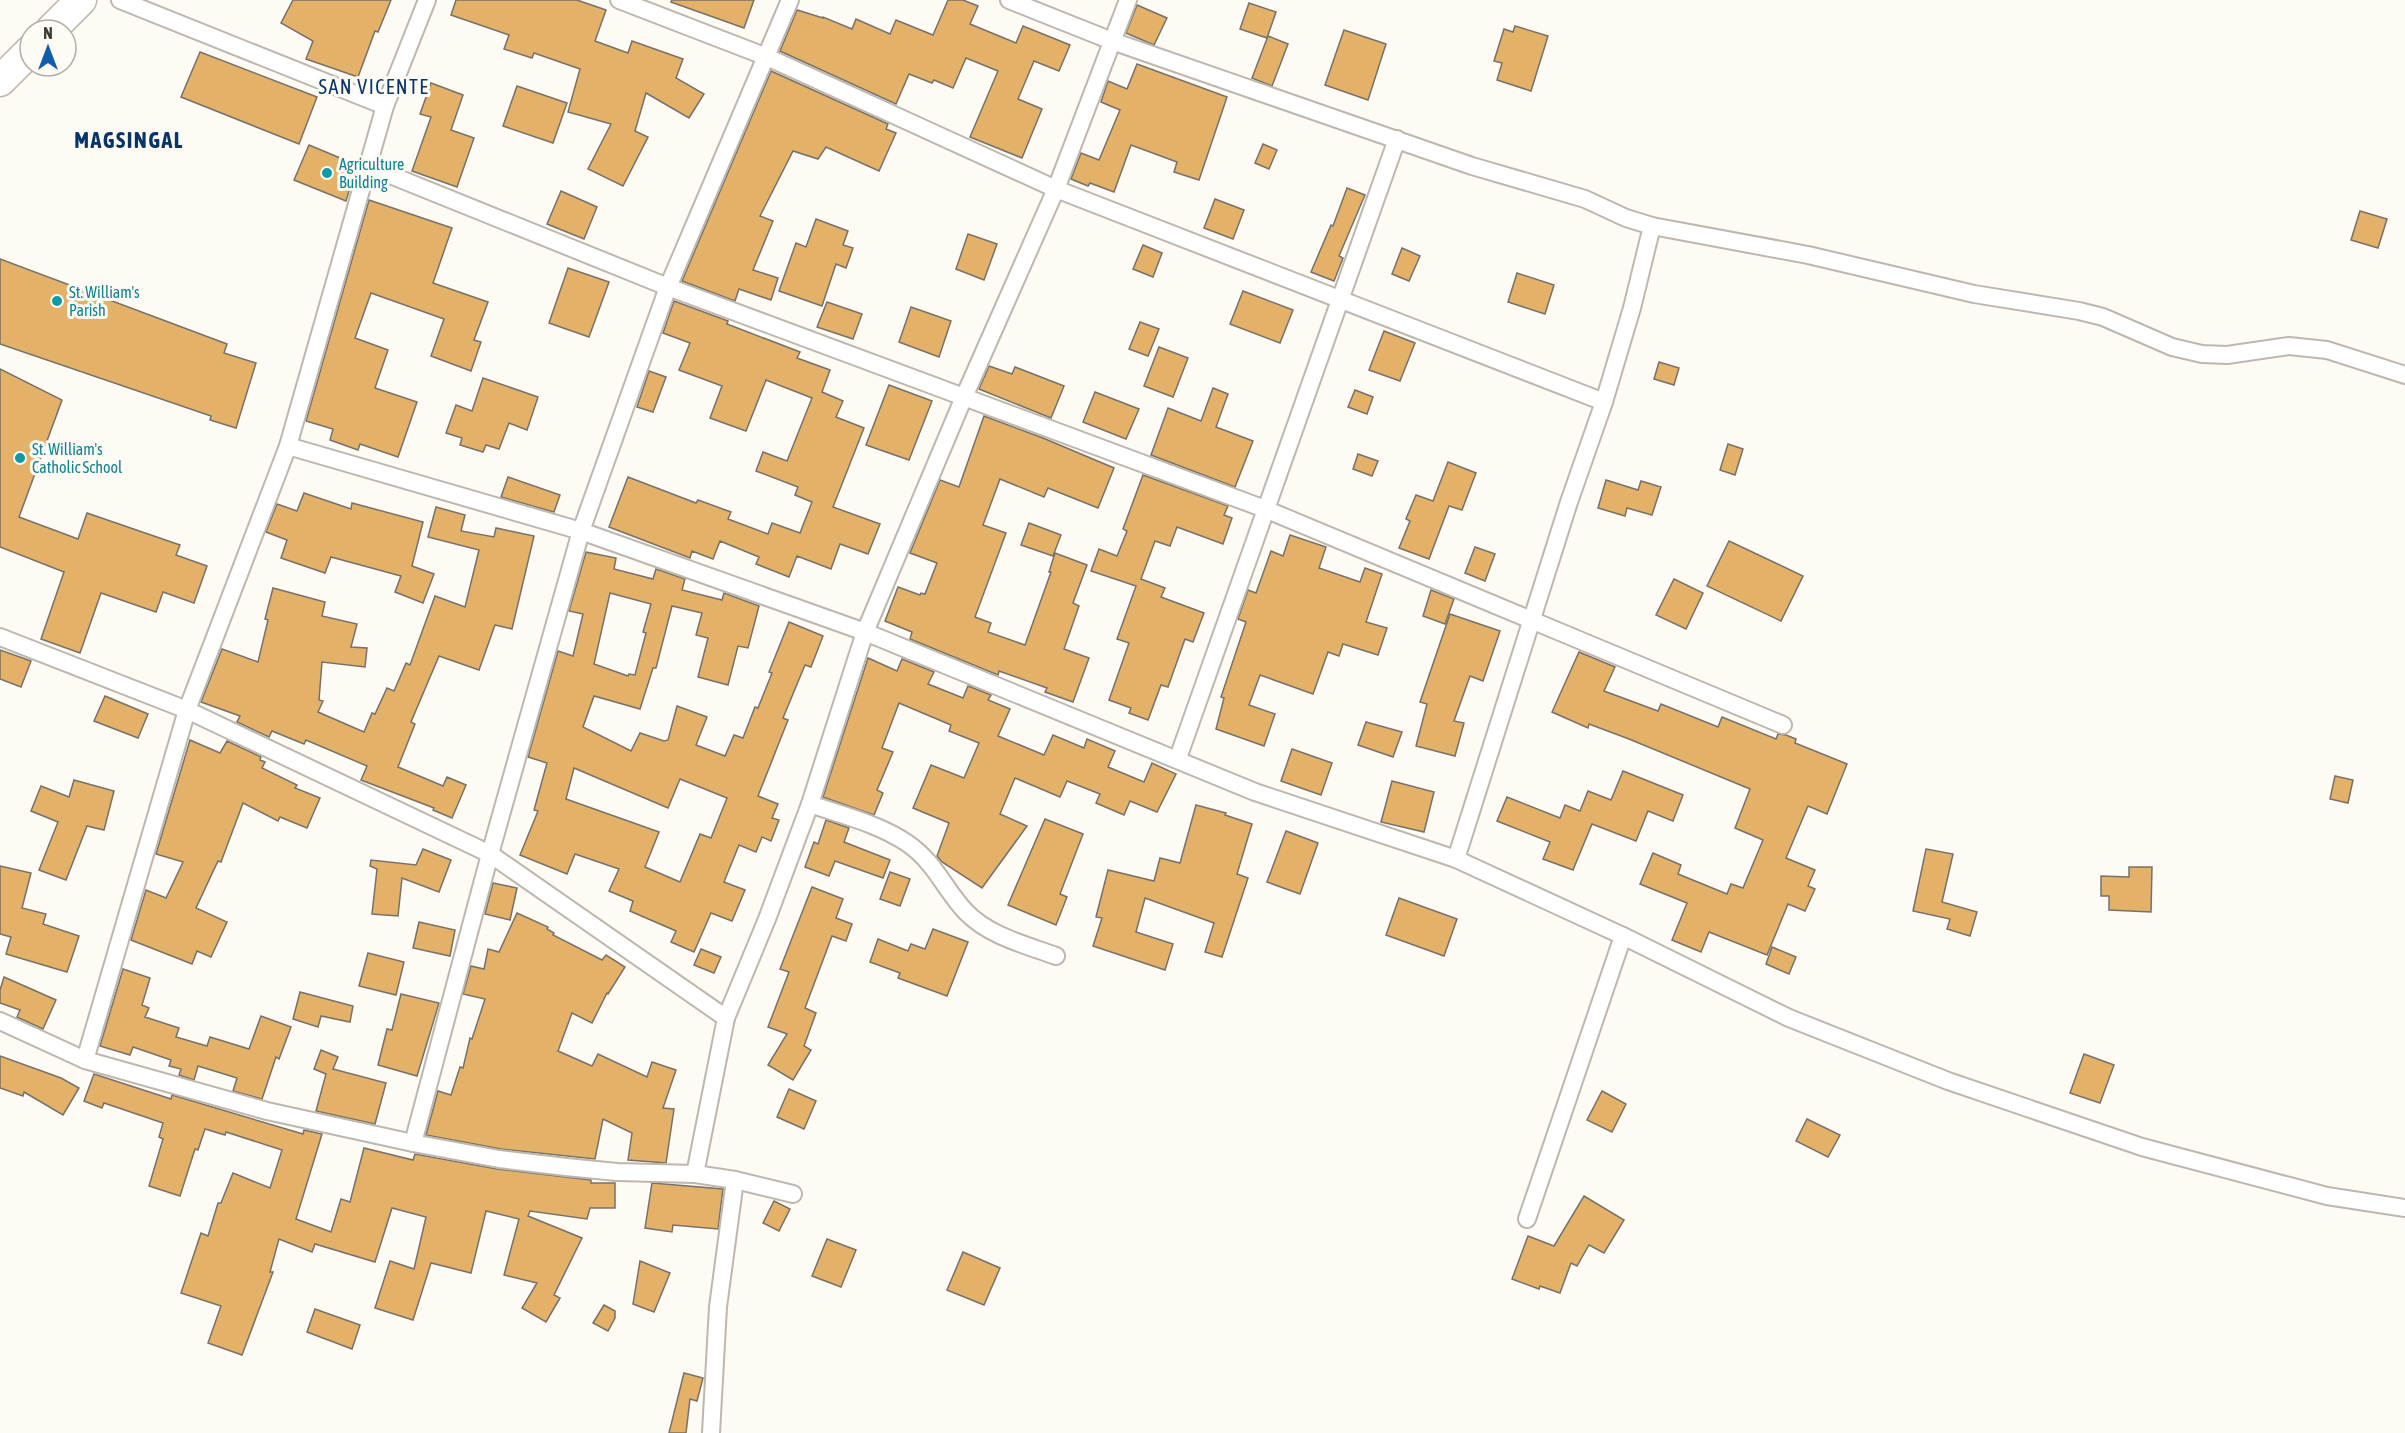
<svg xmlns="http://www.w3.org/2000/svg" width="2405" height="1433" font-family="'Asap Condensed',sans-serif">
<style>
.building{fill:#e3b268;stroke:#777169;stroke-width:1.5;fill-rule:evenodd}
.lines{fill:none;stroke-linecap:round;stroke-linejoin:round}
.street-casing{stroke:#beb7ae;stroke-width:20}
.highway-casing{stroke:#beb7ae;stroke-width:33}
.street{stroke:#fff;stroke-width:16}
.highway{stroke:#fff;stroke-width:30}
.culture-dot{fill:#0f9aa8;stroke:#fefaf4;stroke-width:2}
.labels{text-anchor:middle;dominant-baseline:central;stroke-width:6;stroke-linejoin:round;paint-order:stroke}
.culture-label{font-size:16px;fill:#0d838f;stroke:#fefaf4;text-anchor:start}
.quarter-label{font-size:20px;letter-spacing:1.5px;fill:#073567;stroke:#fefaf4}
.district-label{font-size:22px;font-weight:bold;letter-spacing:1.5px;fill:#073567;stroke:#fefaf4}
</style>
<rect width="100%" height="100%" fill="#fefaf4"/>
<g class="building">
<path d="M293,0H391L378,32L375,31L358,77L306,59L313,41L281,23Z"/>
<path d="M456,0H577L606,10L595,41L628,53L632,41L683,59L676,78L704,94L689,118L646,93L635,131L648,137L623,186L588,169L611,124L568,112L580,69L534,53L532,58L504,49L509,35L451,15Z"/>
<path d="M672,0H754L744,28L671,2Z"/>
<path d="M948,0H963L978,6L970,24L1016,43L1023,26L1070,45L1059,71L1034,61L1018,99L1042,109L1022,158L970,137L998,71L966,58L953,88L934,80L932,83L909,74L896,104L780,51L797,10L823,18V17L852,29L856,19L890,34L896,20L933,35Z"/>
<path d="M1249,3L1276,12L1267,38L1240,29Z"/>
<path d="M1137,5L1167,18L1154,45L1126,33Z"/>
<path d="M1515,26L1548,36L1531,91L1497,80L1502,63L1494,61L1504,29L1513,32Z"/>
<path d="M1344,30L1386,44L1368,100L1325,85Z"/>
<path d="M1268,36L1288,44L1272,86L1252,78Z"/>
<path d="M200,52L317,97L299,144L181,97Z"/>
<path d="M1137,64L1227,97L1199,180L1174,172L1177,162L1131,145L1114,192L1090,183L1088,186L1071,179L1081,153L1099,160L1120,110L1101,102L1108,81L1127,89Z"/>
<path d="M771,71L888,124L886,129L896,133L879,171L826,147L818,159L793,151L760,216L773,221L753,270L778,278L771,300L739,289L735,301L682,281Z"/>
<path d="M431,83L463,95L451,130L474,138L457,187L412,171L431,117L420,114Z"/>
<path d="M517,86L567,103L553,143L503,126Z"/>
<path d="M1263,144L1277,150L1269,169L1255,163Z"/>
<path d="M309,145L357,165L346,201L294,180Z"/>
<path d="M1347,188L1365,195L1339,256L1343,258L1334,281L1311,272L1331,225L1333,226Z"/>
<path d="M561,191L597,207L584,239L547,224Z"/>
<path d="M1215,199L1244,210L1233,239L1204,228Z"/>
<path d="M369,200L452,228L433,283L488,302L474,340L481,342L471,371L431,356L444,319L371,293L355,338L388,350L375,388L417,402L398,457L360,444L358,450L330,440L333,429L306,421Z"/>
<path d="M2360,211L2387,219L2378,248L2351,240Z"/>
<path d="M816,219L848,231L843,245L853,248L846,268L836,264L822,306L779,291L796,243L806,247Z"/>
<path d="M968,234L997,244L984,280L956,269Z"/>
<path d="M1143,245L1162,253L1153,277L1133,269Z"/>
<path d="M1402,248L1420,256L1409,281L1392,274Z"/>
<path d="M0,259L227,344L224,353L256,363L236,428L210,420L211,416L0,344Z"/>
<path d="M568,268L609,282L589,337L549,323Z"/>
<path d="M1517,273L1554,285L1545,314L1508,302Z"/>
<path d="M1243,291L1293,310L1280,343L1230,324Z"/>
<path d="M674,301L728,321L727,324L800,352L797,358L830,370L822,392L843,401L836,417L864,428L833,507L880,524L868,554L840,544L831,569L797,556L789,577L756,564L759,557L720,541L713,559L692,551L690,558L609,527L628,477L696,503L698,500L731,512L728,519L768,534L772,523L800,533L812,502L795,495L798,487L756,471L763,452L787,461L812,398L766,380L746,431L710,418L722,386L679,370L690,343L663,333Z"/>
<path d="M827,302L862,314L853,339L817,327Z"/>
<path d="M911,307L951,321L939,357L899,342Z"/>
<path d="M1140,322L1159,329L1148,356L1129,349Z"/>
<path d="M1384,331L1415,343L1400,381L1369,370Z"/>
<path d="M1159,347L1188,358L1173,397L1144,386Z"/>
<path d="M1659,362L1679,368L1674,385L1654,379Z"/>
<path d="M989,366L1012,374L1015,367L1064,386L1051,418L979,389Z"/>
<path d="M0,369L62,400L19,517L78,539L87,513L180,545L176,555L207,566L194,603L163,592L156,612L101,593L80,653L41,639L64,572L0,547Z"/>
<path d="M649,371L666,377L653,412L637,407Z"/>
<path d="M483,378L538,397L527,430L509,423L499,449L486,445L483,452L460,445L462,438L446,433L456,405L472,411Z"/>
<path d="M889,385L932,401L909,460L866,445Z"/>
<path d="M1213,388L1228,394L1216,427L1253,441L1235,487L1151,455L1168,408L1201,421Z"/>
<path d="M1355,390L1373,397L1367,414L1348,407Z"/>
<path d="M1095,392L1139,409L1126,439L1083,422Z"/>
<path d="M984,416L1043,438L1114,468L1098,508L1048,488L1044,497L1000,479L983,525L1006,533L975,617L991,623L988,632L1025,645L1051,572H1049L1055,553L1087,565L1073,603L1079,606L1064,649L1089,658L1073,702L1045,692L1047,688L999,671L998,675L910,639L912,632L885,621L898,587L920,595L921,593L925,594L937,563L910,553L940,480L959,487Z"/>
<path d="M1728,444L1743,449L1735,475L1720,470Z"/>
<path d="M1358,454L1378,461L1372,476L1353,469Z"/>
<path d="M1448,462L1476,473L1462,510L1449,506L1429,559L1399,548L1410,521L1406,519L1416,495L1433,501Z"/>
<path d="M1143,475L1228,506L1224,515L1232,518L1223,544L1177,527L1170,546L1155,541L1141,579L1165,588L1161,597L1204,613L1193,642L1185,639L1168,687L1161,685L1148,720L1129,713L1131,708L1109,700L1129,643L1117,639L1136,586L1091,571L1099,549L1117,556L1127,531L1123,529Z"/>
<path d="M508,477L560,495L554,512L501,497Z"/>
<path d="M1606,480L1638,490L1641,481L1661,487L1652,515L1627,508L1625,516L1598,508Z"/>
<path d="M304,493L351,509L352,503L423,522L412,566L434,574L423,603L395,592L401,576L331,557L325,573L281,558L287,540L266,532L277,504L297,511Z"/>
<path d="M436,507L465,515L461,531L494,537L496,528L534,536L512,629L495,625L479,670L439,656L411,722L415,724L398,767L443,786L447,777L466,785L452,818L433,810L434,808L361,780L367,766L306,740L304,744L272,731L269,737L237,722L240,716L201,702L222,649L258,662L268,620L265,619L273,588L325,602L322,616L357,624L351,647L367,648L365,667L322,662L319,700L323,701L318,712L364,732L372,713L375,714L387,688L394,691L406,663L410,665L435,596L465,607L479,550L428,537Z"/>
<path d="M1029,523L1061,535L1053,556L1021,545Z"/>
<path d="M1290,535L1326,547L1319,568L1360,582L1365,568L1382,574L1366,622L1387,628L1378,655L1343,644L1339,656L1328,652L1313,694L1260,675L1249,705L1275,714L1264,746L1216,729L1224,698L1221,697L1246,622L1238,619L1248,590L1256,593L1271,551L1283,556Z"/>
<path d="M1729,541L1803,576L1781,621L1707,586Z"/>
<path d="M1475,547L1495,554L1485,581L1465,573Z"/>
<path d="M586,552L616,558L614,569L653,579L656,569L685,579L682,590L722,600L724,593L759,606L748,648L738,646L728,685L698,677L708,638L696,635L702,613L672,606L656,668H653L640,709L594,696L583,727L631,751L640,733L664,741L668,740L677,706L707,717L696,745L725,756L734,735L743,738L755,707L758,708L772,673L769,672L789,622L823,636L811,667L805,665L783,718L788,720L758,796L778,804L772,818L779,820L771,841L762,837L756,852L739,845L724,882L745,890L732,921L711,913L694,952L671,942L676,931L630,911L633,901L609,891L619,869L575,854L567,874L520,855L538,811L534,810L547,763L528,757L558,651L573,656L583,614L569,611ZM610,593L651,604L643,632L646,633L635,675L629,674L628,676L594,664ZM574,768L668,808L680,779L727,798L711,838L700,834L680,882L645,867L659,832L566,799Z"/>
<path d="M1674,579L1703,593L1686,629L1656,615Z"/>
<path d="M1431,590L1454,599L1445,624L1423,616Z"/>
<path d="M1450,614L1500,631L1483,681L1470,676L1454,721L1464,723L1455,756L1416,746L1427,704L1420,702Z"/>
<path d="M0,650L31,661L21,687L0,679Z"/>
<path d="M1579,652L1615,667L1604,691L1658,711L1661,704L1718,727L1722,717L1776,739L1778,734L1786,735L1796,739L1795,743L1847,764L1827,814L1808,806L1786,858L1815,870L1808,886L1815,889L1805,911L1788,904L1767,955L1709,932L1701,952L1672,940L1687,903L1640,884L1653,853L1681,865L1678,874L1727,894L1731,884L1743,888L1763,840L1735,828L1750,789L1629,739L1589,724L1588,728L1552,712Z"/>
<path d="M868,658L897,671L902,659L934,672L928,684L963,698L968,686L991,695L988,700L1010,709L998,736L1044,755L1053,735L1084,748L1087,739L1115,751L1108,767L1144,782L1152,763L1176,774L1157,812L1130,801L1124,815L1096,803L1100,794L1067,781L1060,797L1015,778L1000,814L1027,826L982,888L942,862L937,856L949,823L913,808L931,765L964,778L979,743L949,731L951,725L899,703L882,748L893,752L877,790L883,793L874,815L823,797Z"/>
<path d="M105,696L148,714L138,738L94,721Z"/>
<path d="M1366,722L1402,732L1393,757L1358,745Z"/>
<path d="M190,740L220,753L227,741L261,757L260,760L265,762L262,768L297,785L295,788L320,798L307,828L280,817L278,821L243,803L221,862L218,861L196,908L227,922L211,957L197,951L192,964L131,940L146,890L166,898L183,862L156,854Z"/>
<path d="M1292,749L1332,763L1321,795L1281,781Z"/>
<path d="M1623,771L1683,795L1673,821L1648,811L1636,841L1592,824L1573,870L1543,859L1550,842L1497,821L1507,797L1560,818L1565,805L1580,811L1588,791L1611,800Z"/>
<path d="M2335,776L2353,780L2348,803L2330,799Z"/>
<path d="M74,780L114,791L104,830L87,826L66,880L39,870L58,822L31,811L41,786L69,797Z"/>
<path d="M1392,781L1434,792L1424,832L1381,822Z"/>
<path d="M1196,805L1226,813L1225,815L1252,824L1237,874L1248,878L1222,957L1205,952L1214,923L1145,898L1136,932L1173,944L1165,970L1093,946L1102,918L1096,917L1108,870L1154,881L1160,858L1180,863Z"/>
<path d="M1045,819L1083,834L1060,894L1067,897L1056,925L1008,905Z"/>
<path d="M826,820L849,828L844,842L890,860L883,878L835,861L829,876L805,867L814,842L818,844Z"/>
<path d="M1286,831L1318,843L1300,894L1267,882Z"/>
<path d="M423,849L451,860L439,892L402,878L398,916L372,914L377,869L370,866L371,860L416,865Z"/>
<path d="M1926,849L1953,854L1942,902L1977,912L1970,936L1947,929L1950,919L1913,911Z"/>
<path d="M0,866L31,873L22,908L46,914L43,924L79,936L67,972L6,954L11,937L0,934Z"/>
<path d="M2129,867H2152L2151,912L2109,910V896H2101V876L2129,877Z"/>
<path d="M890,872L910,879L900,906L880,899Z"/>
<path d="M493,883L517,888L510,920L485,914Z"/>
<path d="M812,887L843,899L836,918L852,924L846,941L832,936L805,1008L816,1013L804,1046L811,1050L793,1080L768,1065L787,1034L768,1027L789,972L780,969Z"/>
<path d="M1399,898L1457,919L1444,956L1386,935Z"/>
<path d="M517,913L548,927L547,929L554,933L553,935L602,960L606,955L625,967L608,994L607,993L592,1023L572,1013L558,1051L592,1066L598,1054L647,1077L652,1062L676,1070L663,1108L674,1109L666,1163L628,1160L632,1133L603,1119L595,1159L501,1149L426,1135L438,1091L451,1095L460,1067L463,1068L470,1038L472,1039L485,999L463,994L471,966L484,969L488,949L499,952Z"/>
<path d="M419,922L455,930L450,956L413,948Z"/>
<path d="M933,929L968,942L947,996L898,978L900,973L870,962L878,939L908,951L911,944L925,949Z"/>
<path d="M1772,947L1796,957L1789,974L1766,964Z"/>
<path d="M701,949L721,957L714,973L694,965Z"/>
<path d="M368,953L404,962L396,995L359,986Z"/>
<path d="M123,969L150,978L142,1005L149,1008L145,1017L179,1028L176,1037L207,1046L210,1037L249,1049L261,1016L291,1027L279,1059L276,1057L262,1099L233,1091L237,1078L198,1066L194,1080L179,1075L181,1069L169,1066L171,1060L133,1047L130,1055L100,1046Z"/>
<path d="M4,977L56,1000L43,1029L17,1017L20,1010L0,1003V990Z"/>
<path d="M300,992L353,1006L350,1022L321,1016L318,1027L293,1019Z"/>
<path d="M401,994L439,1003L417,1076L378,1065L387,1029L392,1030Z"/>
<path d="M321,1050L338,1057L333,1069L386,1083L375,1124L316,1111L326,1074L314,1069Z"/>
<path d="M2084,1054L2114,1065L2100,1103L2070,1093Z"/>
<path d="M0,1056L61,1078L79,1088L63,1115L24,1092L23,1096L0,1088Z"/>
<path d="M94,1074L171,1099L172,1095L303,1134L304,1130L322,1134L296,1219L331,1232L341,1199L350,1202L364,1148L413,1160L415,1154L497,1169L591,1180V1183H615V1208H590L587,1219L530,1211L528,1216L582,1238L554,1295L560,1298L546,1322L522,1308L537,1283L504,1275L519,1219L486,1211L471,1273L431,1263L413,1320L375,1308L390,1261L414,1269L426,1217L392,1208L375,1262L315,1244L312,1252L279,1239L270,1272H273L242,1355L208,1343L221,1306L181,1293L201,1233L208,1236L218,1203H221L233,1173L270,1188L282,1150L226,1132L225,1135L205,1129L198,1150L195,1149L180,1196L149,1186L163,1139L159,1137L163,1123L104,1103L102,1108L84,1101Z"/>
<path d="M789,1089L816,1101L804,1129L777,1117Z"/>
<path d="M1602,1091L1626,1104L1612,1132L1587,1120Z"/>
<path d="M1807,1119L1840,1135L1828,1157L1796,1141Z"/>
<path d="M652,1183L723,1189L718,1229L673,1225L672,1232L645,1228Z"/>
<path d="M1584,1196L1624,1220L1604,1253L1589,1245L1577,1266L1571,1263L1560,1293L1540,1286L1539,1289L1512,1279L1528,1236L1554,1246Z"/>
<path d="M774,1201L790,1209L779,1231L763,1223Z"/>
<path d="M827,1239L856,1250L841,1287L812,1276Z"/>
<path d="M963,1252L1000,1268L984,1305L947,1290Z"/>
<path d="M640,1261L670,1273L654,1312L633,1304Z"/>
<path d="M604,1305L615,1311V1318L608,1331L593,1323Z"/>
<path d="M315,1309L360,1325L352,1349L307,1332Z"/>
<path d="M684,1373L703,1378L697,1401L690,1399L686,1433H669Z"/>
</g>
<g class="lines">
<g class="street-casing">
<g id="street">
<path d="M120,0L385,106"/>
<path d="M619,0L767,57L1056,189L1604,402"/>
<path d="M1009,0L1112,41L1472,166L1585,199L1626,218L1652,226L1632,308L1604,402L1569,502L1456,859"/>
<path d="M368,166L668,287L1265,509L1783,725"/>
<path d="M1652,226L1808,255L1974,294L2079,311L2103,317L2172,347L2202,354L2227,355L2289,346L2327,350L2405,375"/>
<path d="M288,446L581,531L865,632L1255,792L1456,859L1623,936L1789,1018L1948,1081L2142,1147L2327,1196L2405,1208"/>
<path d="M0,637L187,710L490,854L726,1018"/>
<path d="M1178,758L1397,139"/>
<path d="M810,804C842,815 879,824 907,843C936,863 944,889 966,912C989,936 1026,945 1056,956"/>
<path d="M0,1021L85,1060L267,1111L413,1143L499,1159L566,1167L617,1172L695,1174L735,1180L793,1194"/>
<path d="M85,1060L187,710L288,446L385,106L427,0"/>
<path d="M413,1143L490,854L581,531L668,287L790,0"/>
<path d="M695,1174L726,1018L767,919L810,804L865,632L964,397L1056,189L1128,0"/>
<path d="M1527,1219L1623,936"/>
<path d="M711,1433L718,1307L735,1180"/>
</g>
</g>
<g class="highway-casing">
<g id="highway">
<path d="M51,30L81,0"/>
<path d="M0,81L30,51"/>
</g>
</g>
<use href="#street" class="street"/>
<use href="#highway" class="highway"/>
</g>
<g class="culture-dot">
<circle cx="327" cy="173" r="6"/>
<circle cx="57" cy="301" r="6"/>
<circle cx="20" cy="458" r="6"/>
</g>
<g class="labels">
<g class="culture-label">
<text x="339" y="164">Agriculture<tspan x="339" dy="18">Building</tspan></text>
<text x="69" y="292">St. William's<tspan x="69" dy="18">Parish</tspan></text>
<text x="32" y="449">St. William's<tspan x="32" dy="18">Catholic School</tspan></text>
</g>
<g class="quarter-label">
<text x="374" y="86">SAN VICENTE</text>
</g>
<g class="district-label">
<text x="129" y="140">MAGSINGAL</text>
</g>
</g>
<g transform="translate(48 48)"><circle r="28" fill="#fefaf4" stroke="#b1aea8" stroke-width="1.5"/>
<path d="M0-4.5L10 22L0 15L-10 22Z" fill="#145dac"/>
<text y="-9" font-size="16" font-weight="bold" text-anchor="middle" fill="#3d3b37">N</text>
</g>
</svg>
